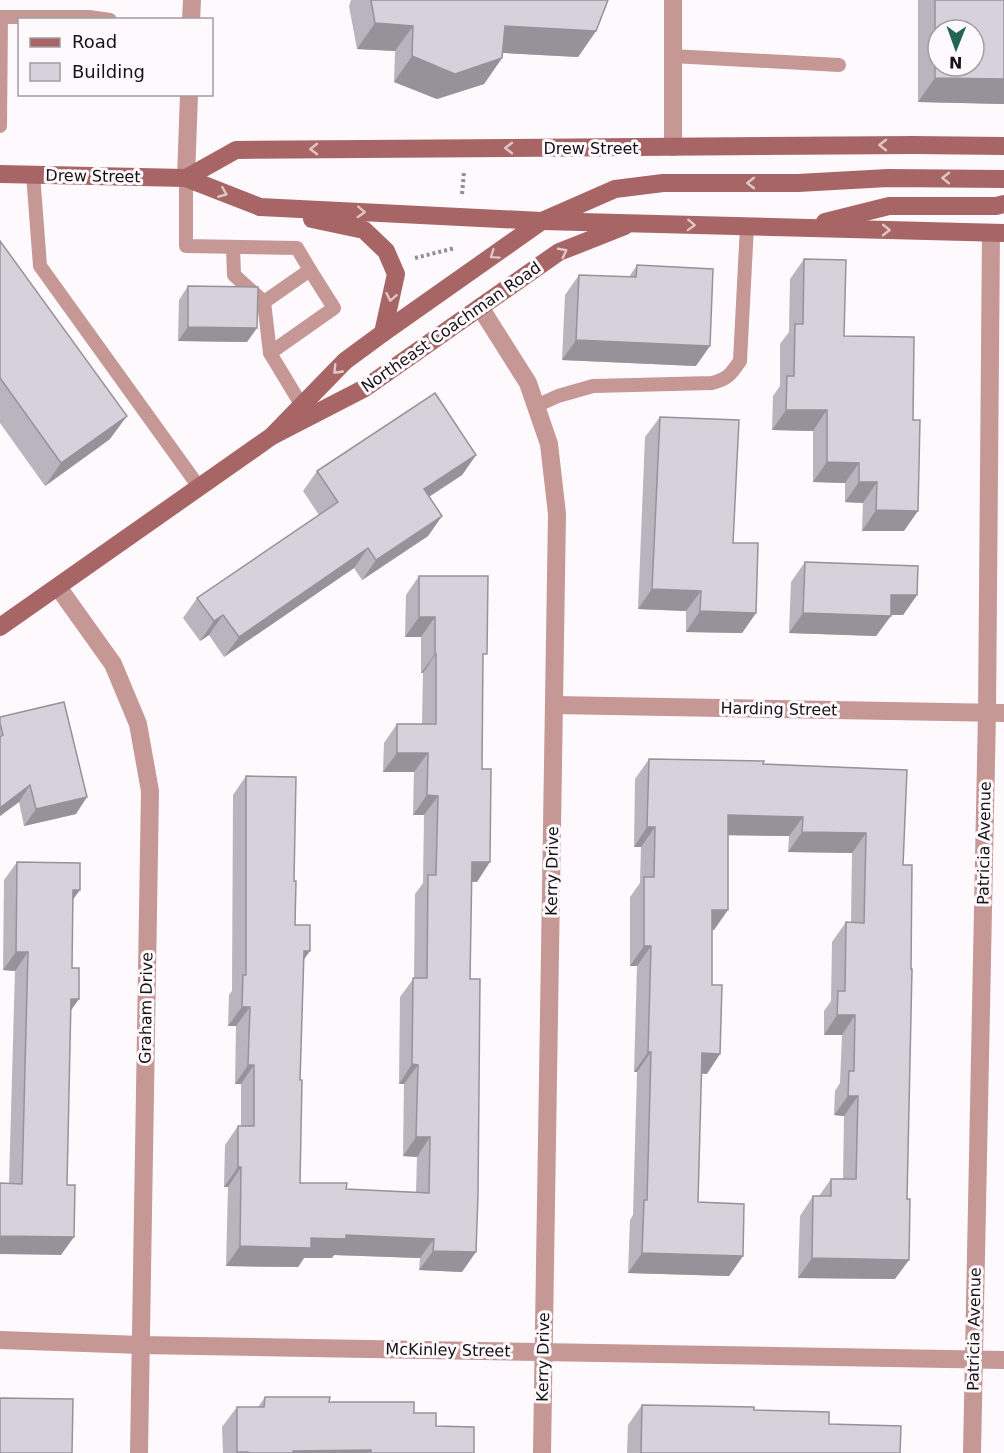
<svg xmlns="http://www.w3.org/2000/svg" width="1004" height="1453" font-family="'DejaVu Sans',sans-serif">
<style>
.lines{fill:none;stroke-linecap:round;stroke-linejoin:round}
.path{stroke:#928d90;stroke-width:4;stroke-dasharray:3 3;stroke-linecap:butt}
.lane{stroke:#c59795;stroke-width:14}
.street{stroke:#c59795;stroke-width:18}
.secondary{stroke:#a76665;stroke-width:18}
.wall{fill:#b9b4bd}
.shaded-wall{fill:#96929a}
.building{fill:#d7d1dc;stroke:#96929a;stroke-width:1.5;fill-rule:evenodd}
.oneway{stroke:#e0c6c7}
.labels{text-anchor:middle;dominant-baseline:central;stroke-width:6;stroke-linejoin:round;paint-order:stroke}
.street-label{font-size:16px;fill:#171315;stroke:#fef9fc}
</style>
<rect width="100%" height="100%" fill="#fef9fc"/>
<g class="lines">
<g class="path">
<path d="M462,194L464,172"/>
<path d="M415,258L455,248"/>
</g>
<g class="lane">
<path d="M0,17H89L110,20"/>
<path d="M672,56L839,65"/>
<path d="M0,126L1,17"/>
<path d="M33,174L40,266L199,487"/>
<path d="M186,178V246L297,248L310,270"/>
<path d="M233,247L234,275L264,302L270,353L302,406"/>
<path d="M264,302L310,270L334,308L270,353"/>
<path d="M536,406L558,396L593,386L712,383C728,379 731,374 740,361L747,226"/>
</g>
<g class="street">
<path d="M191,20L192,0"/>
<path d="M673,147V0"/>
<path d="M186,178L189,94"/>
<path d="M480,307L528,383L549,444L557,514L542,1453"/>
<path d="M58,587L113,664L138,724L150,791L139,1453"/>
<path d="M554,705L1004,713"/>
<path d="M0,1340L141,1345L1004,1360"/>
<path d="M972,1453L987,712L991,233"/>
</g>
<g class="secondary">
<path d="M0,174L186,178L260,207L542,221L1004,233"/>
<path d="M186,178L236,150L913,145L1004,146"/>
<path d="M312,219L364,230L386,251L396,274L383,333"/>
<path d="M825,222L889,206H996L1004,204"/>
<path d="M272,436L345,361L383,333L542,221L615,189L663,183H798L888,178L1004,179"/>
<path d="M0,627L272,436L365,388L559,252L625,226"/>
</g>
</g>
<g class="wall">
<path d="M351,0H608L596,31L578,57L503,53L502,58L484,84L437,99L394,82L395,51L357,49L349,6Z"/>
<path d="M918,0H1004V104L918,102Z"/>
<path d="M0,241L110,439L45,486L0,423Z"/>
<path d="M804,259L844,336L904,531H862L863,503L845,502V483L813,482V431L772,430L773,396L780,386V344L789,332L790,279Z"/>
<path d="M637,265L696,366L562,360L565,295L579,275L629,277Z"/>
<path d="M188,286L247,342L178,341L179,300Z"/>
<path d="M660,417L733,543L756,613L742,633L686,632V611L638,609L645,437Z"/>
<path d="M476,455L462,475L429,497L442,516L428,536L362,580L354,568L224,657L209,635L200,641L183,618L197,598L319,515L303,491L317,471Z"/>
<path d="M805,562L917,595L903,615H891L876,636L789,633L791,582Z"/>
<path d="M419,576L483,661L477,882H471L462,1272L419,1270L420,1258L334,1255L332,1258H304L298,1267L226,1266L228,1187H224L225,1145L238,1126H241V1084H235L236,1026H228L229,995L232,991L233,795L246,776L294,881L295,925L304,960L300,1080V1183L346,1189L416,1192L417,1157L403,1156L404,1084H399L400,997L414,978L415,894L423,883L424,815H413L414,772H383L384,743L397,724H422L423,673H421V637H405L406,595Z"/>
<path d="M0,717L76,814L24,826L19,802L0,816Z"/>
<path d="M649,759L907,770L903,865L895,1279L798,1278L800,1216L813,1196H819L831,1179H843L844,1116L834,1115L835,1091L840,1083L842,1035H824V1011L831,1001L832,942L846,922H851L852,853L788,852L789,836L728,835L714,930H712L707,1074L701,1073L698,1202L743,1256L729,1276L628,1273L630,1220L633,1215L637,1072H634L637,966H630V897L640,883L641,847H634L635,779Z"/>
<path d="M17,862L73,900L72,968L79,999L71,1010L61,1255L9,1183L15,971L3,970L4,880Z"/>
<path d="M265,1397L329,1402L414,1413L436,1426L474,1453H223L222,1427L237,1407H258Z"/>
<path d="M642,1405L754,1410L829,1424L900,1453H627L628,1425Z"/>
</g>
<g class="shaded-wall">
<path d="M375,23L413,26L395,51L357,49Z"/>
<path d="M505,26L596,31L578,57L487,52Z"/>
<path d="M412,56L502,58L484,84L437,99L394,82Z"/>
<path d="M935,78L1004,79V104L918,102Z"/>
<path d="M188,327L257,328L247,342L178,341Z"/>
<path d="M576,340L710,346L696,366L562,360Z"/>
<path d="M786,410H827L813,431L772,430Z"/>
<path d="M127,416L110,439L45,486L61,463Z"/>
<path d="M476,455L462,475L410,509L424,489Z"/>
<path d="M827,462L859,463L845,483L813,482Z"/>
<path d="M859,482H877L863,503L845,502Z"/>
<path d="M876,510L918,511L904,531H862Z"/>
<path d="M442,516L428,536L362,580L376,560Z"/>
<path d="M368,548L354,568L224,657L239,637Z"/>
<path d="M652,589L701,591L686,611L638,609Z"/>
<path d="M891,595H917L903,615H877Z"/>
<path d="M700,611L756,613L742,633L686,632Z"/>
<path d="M803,613L891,616L876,636L789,633Z"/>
<path d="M223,615L209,635L200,641L214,621Z"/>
<path d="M419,617H435L421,637H405Z"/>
<path d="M435,654H436L423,673H421Z"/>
<path d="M397,753H428L414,772H383Z"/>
<path d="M30,785L19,802L0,816V808Z"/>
<path d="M427,795L438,796L424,815H413Z"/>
<path d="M87,797L76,814L24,826L36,809Z"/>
<path d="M728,815L803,817L789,836L714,835Z"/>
<path d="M647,827H655L641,847H634Z"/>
<path d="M802,832L866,833L852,853L788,852Z"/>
<path d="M472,862H490L477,882L458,881Z"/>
<path d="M73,890H80L67,908Z"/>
<path d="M712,910H728L714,930H698Z"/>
<path d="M644,946H651L637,966H630Z"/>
<path d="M304,951H310L296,971Z"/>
<path d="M16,952H28L15,971L3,970Z"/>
<path d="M71,999H79L66,1017Z"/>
<path d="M242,1007H250L236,1026H228Z"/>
<path d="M837,1015H855L842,1035H824Z"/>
<path d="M648,1052H651L637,1072H634Z"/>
<path d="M702,1053L720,1054L707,1074L688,1073Z"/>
<path d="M412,1064L418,1065L404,1084H399Z"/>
<path d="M248,1065H254L241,1084H235Z"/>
<path d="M848,1096H858L844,1116L834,1115Z"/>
<path d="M416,1137H430L417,1157L403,1156Z"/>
<path d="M238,1167H241L228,1187H224Z"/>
<path d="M346,1235L434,1239L420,1258L334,1255L332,1258H304L298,1267L226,1266L240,1246Z"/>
<path d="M0,1236L74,1237L61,1255L0,1254Z"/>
<path d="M433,1251L476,1252L462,1272L419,1270Z"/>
<path d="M642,1253L743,1256L729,1276L628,1273Z"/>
<path d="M812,1258L909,1260L895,1279L798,1278Z"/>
<path d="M371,1450L369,1453H291L293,1451Z"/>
</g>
<g class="building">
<path d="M371,0H608L596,31L505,26L502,58L455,74L412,56L413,26L375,23Z"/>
<path d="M935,0H1004V79L935,78ZM938,30H974V66H938Z"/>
<path d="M0,241L127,416L61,463L0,378Z"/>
<path d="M804,259L846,260L844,336L914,337L913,420H920L918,511L876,510L877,482H859V463L827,462V410H786L787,376H794L795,324H803Z"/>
<path d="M637,265L713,269L710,346L576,340L579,275L636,277Z"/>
<path d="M188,286L258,287L257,328L188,327Z"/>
<path d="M435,393L476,455L424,489L442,516L376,560L368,548L239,637L223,615L214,621L197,598L338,502L317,471Z"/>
<path d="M660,417L739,420L733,543H758L756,613L700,611L701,591L652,589Z"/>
<path d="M805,562L918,566L917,595H891V616L803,613Z"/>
<path d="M419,576H488L487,654H483L482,769H491L490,862H472L470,979H480L478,1195L476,1252L433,1251L434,1239L346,1235V1239L311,1238V1248L240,1246L241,1167H238V1126H254V1065H248L250,1007H242L243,975H246V776L296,777L294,881H296L295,925H310V951H304L300,1080H302L300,1183H347L346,1189L429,1193L430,1137H416L418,1065L412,1064L413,978H427L428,875H436L438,796L427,795L428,753H397V724H436V654H435V617H419Z"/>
<path d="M64,702L87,797L36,809L30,785L0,808V737L3,735L0,723V717Z"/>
<path d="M649,759L764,761L763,764L907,770L903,865H912L911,969H912L907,1199H910L909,1260L812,1258L813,1196H831V1179H856L858,1096H848L849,1071H854L855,1015H837L838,991H845L846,922L864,923L866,833L802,832L803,817L728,815V910H712V985H722L720,1054L702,1053L698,1202L744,1204L743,1256L642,1253L644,1200H647L651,1052H648L651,946H644V877H654L655,827H647Z"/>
<path d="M17,862L80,863V890H73L72,968H79V999H71L67,1185H75L74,1237L0,1236V1183L22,1184L28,952H16Z"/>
<path d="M265,1397H330L329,1402H414V1413H436V1426L474,1427V1453H371V1450L293,1451V1453H248V1452H237V1407H264Z"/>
<path d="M0,1398L73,1399L72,1453H0Z"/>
<path d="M642,1405L754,1407V1410L829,1412V1424L901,1426L900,1453H641Z"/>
</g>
<defs><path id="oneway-chevron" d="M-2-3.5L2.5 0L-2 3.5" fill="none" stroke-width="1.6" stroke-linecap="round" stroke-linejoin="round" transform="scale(1.5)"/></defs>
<g class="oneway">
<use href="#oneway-chevron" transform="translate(883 145) rotate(180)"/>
<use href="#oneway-chevron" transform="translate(509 148) rotate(180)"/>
<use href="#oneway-chevron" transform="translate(314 149) rotate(180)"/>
<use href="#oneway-chevron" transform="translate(946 178) rotate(-179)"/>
<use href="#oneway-chevron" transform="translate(751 183) rotate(-180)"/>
<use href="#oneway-chevron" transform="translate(223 193) rotate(22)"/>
<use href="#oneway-chevron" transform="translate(361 212) rotate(3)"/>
<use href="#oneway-chevron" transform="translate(691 225) rotate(2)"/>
<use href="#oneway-chevron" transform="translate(886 230) rotate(1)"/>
<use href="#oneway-chevron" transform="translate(563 252) rotate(-27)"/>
<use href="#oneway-chevron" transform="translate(494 255) rotate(145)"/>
<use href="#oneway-chevron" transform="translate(391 297) rotate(102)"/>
<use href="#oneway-chevron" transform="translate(337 370) rotate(134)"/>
</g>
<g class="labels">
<g class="street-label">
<text x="591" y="148">Drew Street</text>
<text transform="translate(93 176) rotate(1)">Drew Street</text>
<text transform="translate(451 327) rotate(-35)">Northeast Coachman Road</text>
<text transform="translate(779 709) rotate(1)">Harding Street</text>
<text transform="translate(984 843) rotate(-89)">Patricia Avenue</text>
<text transform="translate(552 871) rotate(-89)">Kerry Drive</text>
<text transform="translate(146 1008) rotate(-89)">Graham Drive</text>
<text transform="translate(974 1329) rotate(-89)">Patricia Avenue</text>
<text transform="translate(448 1350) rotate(1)">McKinley Street</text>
<text transform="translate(543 1357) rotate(-89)">Kerry Drive</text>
</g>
</g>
<rect x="18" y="18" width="195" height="78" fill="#fef9fc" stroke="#a29da0" stroke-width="1.5"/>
<rect x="30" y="38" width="30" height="9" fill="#a76665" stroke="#a29da0" stroke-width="1.5"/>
<text x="72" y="48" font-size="18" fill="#171315">Road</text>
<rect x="30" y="63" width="30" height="18" fill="#d7d1dc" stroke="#a29da0" stroke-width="1.5"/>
<text x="72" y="78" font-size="18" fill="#171315">Building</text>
<g transform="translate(956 48) rotate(181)"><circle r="28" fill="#fef9fc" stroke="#a29da0" stroke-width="1.5"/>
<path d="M0-4.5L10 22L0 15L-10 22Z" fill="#236454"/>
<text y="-9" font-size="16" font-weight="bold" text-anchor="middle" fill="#171315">N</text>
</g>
</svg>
